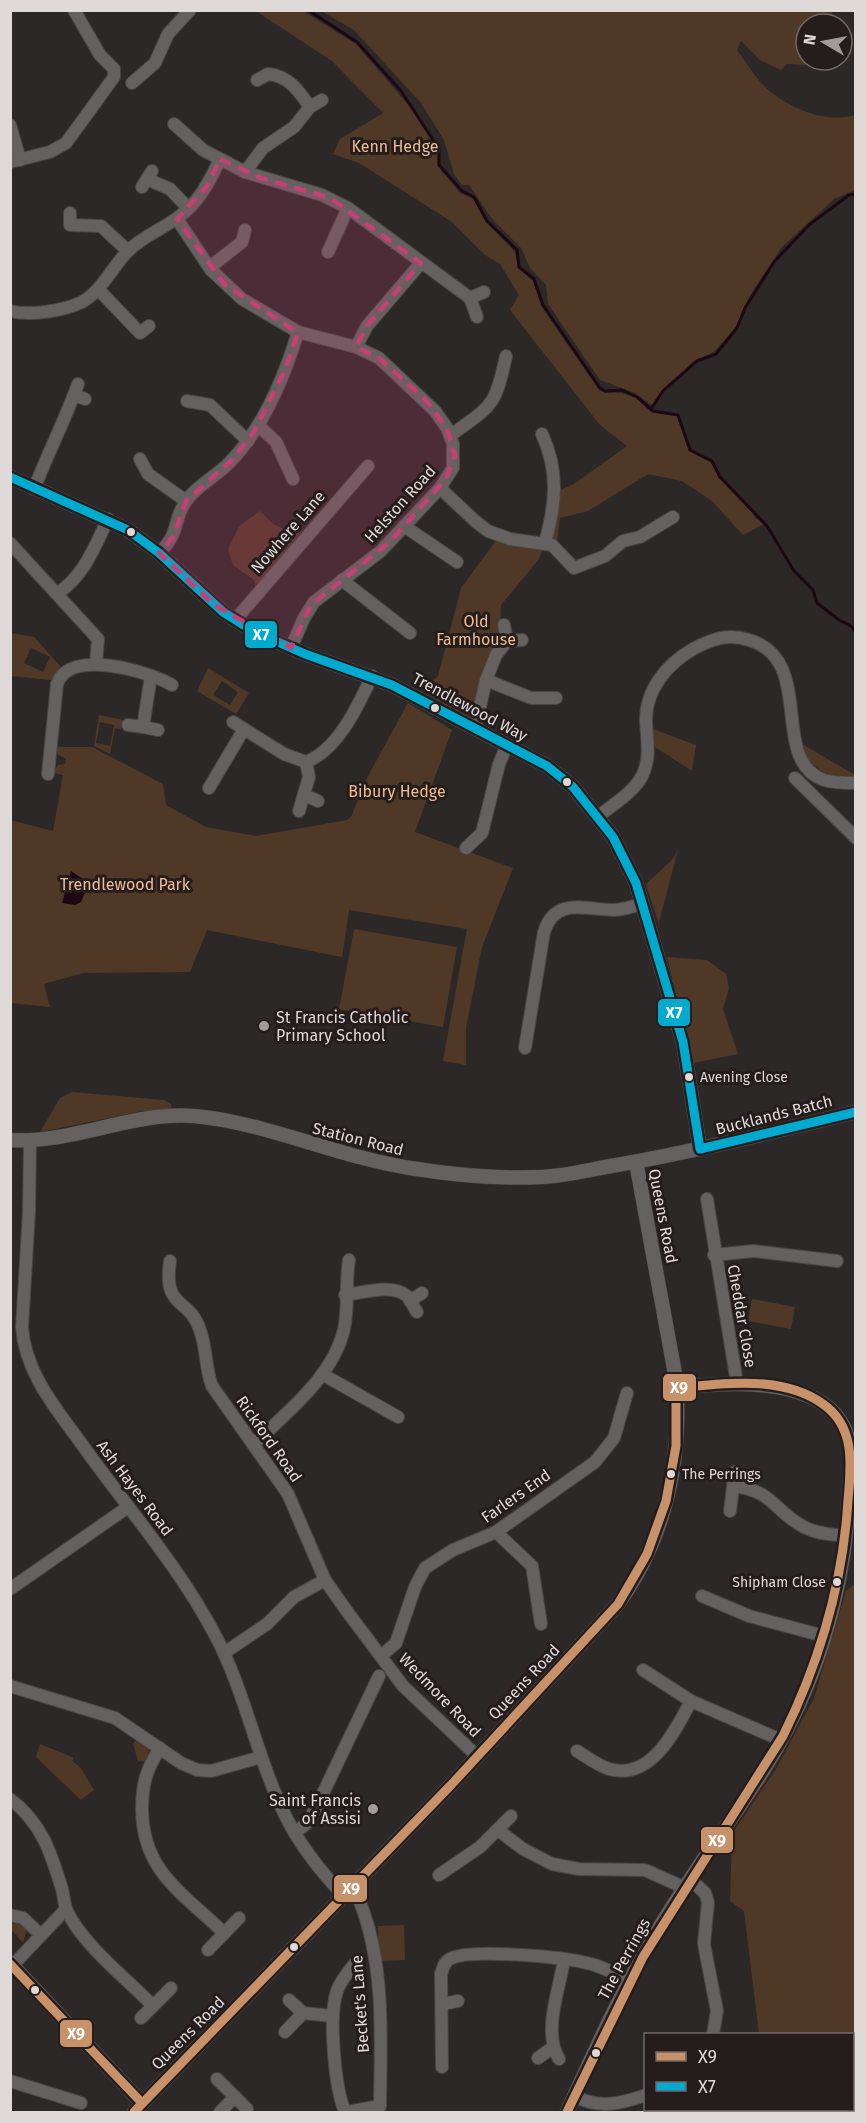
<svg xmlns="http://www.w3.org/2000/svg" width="866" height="2123" font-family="'Fira Sans',sans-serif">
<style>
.green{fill:#503827;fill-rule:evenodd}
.water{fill:#1e0715}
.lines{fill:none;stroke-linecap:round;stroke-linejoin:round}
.stream{stroke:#1e0715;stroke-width:3}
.minor-casing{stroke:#494645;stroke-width:14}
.tertiary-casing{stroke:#494645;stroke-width:15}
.minor{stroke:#656161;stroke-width:12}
.tertiary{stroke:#656161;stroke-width:14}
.bus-1-casing{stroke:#251d1c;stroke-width:14}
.bus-2-casing{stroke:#251d1c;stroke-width:14}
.bus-1{stroke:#c7916a;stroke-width:9}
.bus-2{stroke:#00a9ce;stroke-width:9}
.marked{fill:#c83f74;fill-opacity:0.2;stroke:#c83f74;stroke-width:4.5;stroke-dasharray:12 8;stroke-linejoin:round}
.bus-dot{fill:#dfd9d8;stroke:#251d1c;stroke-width:2}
.poi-dot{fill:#a19b9a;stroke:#251d1c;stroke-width:2}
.labels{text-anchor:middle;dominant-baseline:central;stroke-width:6;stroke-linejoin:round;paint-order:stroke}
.bus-label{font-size:14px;fill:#dfd9d8;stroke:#251d1c;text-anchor:start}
.park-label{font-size:16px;fill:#f0bb94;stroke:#251d1c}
.street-label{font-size:16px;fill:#dfd9d8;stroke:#251d1c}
.poi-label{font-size:16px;fill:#dfd9d8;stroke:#251d1c;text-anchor:start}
.line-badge{stroke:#251d1c;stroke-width:2}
.badge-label{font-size:16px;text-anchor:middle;font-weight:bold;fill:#fff}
</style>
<rect width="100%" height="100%" fill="#2d2828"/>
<g class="green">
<path d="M256,11H303L356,44L415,113L437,150L438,166L460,193L473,199L486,222L515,252L518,268L533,281L541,306L599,390L606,393H621L637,398L651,412L677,416L689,451L710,462L716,469L719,478L734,491L748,505L755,518L764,524L743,535L712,501L682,481L648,474L588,511L560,518L557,543L547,540L558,491L574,484L627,446L600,425L510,310L519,295L500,264L485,255L452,222L359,163L333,154L340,139L383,113L332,61Z"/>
<path d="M321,11H832L834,24H806V60H814L806,65L787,64L781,70L760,60L741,41L737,50C746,62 755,77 765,87C788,108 825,124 855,115V190L834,199L782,247L749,297L736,327L714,352L694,361L663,389L652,405L635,393L600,380L548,304L546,285L530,268L521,248L492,219L469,185H462L454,174L444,140L421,103L354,30Z"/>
<path d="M260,511C274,525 277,530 298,529L301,532L265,579L255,585L254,580L233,565L228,550L239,526Z"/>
<path d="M497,539L543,547L539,559L501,605L500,639L486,664L472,718H465L422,691L438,676L461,588Z"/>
<path d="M11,633L34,637L61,667L51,680L11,676ZM31,648L50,657L43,672L24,663Z"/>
<path d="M208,668L249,693L236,714L197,691ZM222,681L238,692L230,705L213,695Z"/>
<path d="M408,703L452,730L415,832L513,868L482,947L466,1028V1065L443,1061L467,929L349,910L342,957L207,930L190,972L83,973L44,984L50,1007L11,1003L10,820L53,831L63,775L53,773L58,765L65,764L66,759L57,754L55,747H92L163,784L166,805L206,827L256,836L347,820L351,817L368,776Z"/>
<path d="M99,715L123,720L121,729L115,728L110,754L94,746ZM100,722L114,725L110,746L96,743Z"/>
<path d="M653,729L696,745L692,771L655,747Z"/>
<path d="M802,744L855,775V779C829,777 810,771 802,744Z"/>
<path d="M678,850L659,922L660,927L646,884L672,860Z"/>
<path d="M354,929L457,947L443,1027L339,1009Z"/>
<path d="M667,957L707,960L726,974L729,988L723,1009L738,1054L693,1063Z"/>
<path d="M72,1092L164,1100L171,1104L172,1110L143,1111L40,1132L60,1098Z"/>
<path d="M752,1299L795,1307L791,1329L748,1321Z"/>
<path d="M855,1584V2055L853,2056L852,2034H759L744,1911L730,1901L732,1834L776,1769L814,1698L846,1591Z"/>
<path d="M139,1739L149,1749L146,1762L138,1761L133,1743Z"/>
<path d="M40,1744L74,1758L72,1761L80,1767L94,1790L81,1800L36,1757Z"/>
<path d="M11,1918L18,1920L27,1929L23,1943L11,1929Z"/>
<path d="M404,1925L405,1960L379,1961L378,1926Z"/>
<path d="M853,2085H855V2112H723V2110H852Z"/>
</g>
<path class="water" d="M71,871L89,883L81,902L75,905L62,903Z"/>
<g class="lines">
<g class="stream">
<path d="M308,10L357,42L401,91L439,149V165L462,191L474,197L487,221L517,250L519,267L534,279L543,305L600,388L605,391L622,390L637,397L653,411L678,415L690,450L712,461L720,477L767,526L794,571L813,590L817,603L839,620L851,626L856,632"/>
<path d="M651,409L663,391L697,361L716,354L737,328L745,308L774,262L809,225L849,195L856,194"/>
</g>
<g class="minor-casing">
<g id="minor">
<path d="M257,80L268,74C289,76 299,91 310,107"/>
<path d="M132,83L155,63L168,34L190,10"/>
<path d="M174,124L203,150L245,172L322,195L348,208L470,298"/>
<path d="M10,125L20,160"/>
<path d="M10,162L50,152L66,143L114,77V69L100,55L74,10"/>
<path d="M245,172L263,148L294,127L310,107L322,100"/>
<path d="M149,180L170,189L188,208"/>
<path d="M142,187L152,171"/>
<path d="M70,213V225L101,226L128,251"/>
<path d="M177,219L211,270L242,299L298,332L356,347L379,358L435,411L447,428L453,444V468L440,488L381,551L314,602L304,618L291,648"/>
<path d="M328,252L348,208"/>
<path d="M210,267L242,242L245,230"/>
<path d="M98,289L140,333L149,326"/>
<path d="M10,311C31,316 63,311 82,302C102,291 112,267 128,251C143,236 161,230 177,218C198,204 210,181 220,159"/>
<path d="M477,317L470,298L484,292"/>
<path d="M356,347L367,326L421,263"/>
<path d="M74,395L85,399"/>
<path d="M187,401L210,405L248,441"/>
<path d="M258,425L276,442L293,479"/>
<path d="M542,434C559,471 556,504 545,542"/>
<path d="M451,435C492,405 495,408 506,356"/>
<path d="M140,459L148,474L186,501"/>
<path d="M440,488L475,521L488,531L510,539L552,545L574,568L605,556L623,541L640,537L673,517"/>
<path d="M34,489C48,453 65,420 78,384"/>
<path d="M404,526L457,562"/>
<path d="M10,543L98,639L96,664"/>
<path d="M159,553C181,532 172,521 186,501C197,485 217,476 230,462C264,427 284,378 298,332"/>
<path d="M342,580L410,633"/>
<path d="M58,593C84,576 95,546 108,519"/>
<path d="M235,620L368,466"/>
<path d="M504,625L507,641"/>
<path d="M151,676L143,727L158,730"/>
<path d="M486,680L496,655L507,641L522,640"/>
<path d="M233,722L244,729"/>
<path d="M128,725L143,727"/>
<path d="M475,729L486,680L531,698H556"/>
<path d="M48,774L57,684C69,648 148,671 172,685"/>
<path d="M795,778L856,838"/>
<path d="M209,788L244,729L284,754L306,762C338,750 358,706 372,676"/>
<path d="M304,795L318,801"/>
<path d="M299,811L309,777L306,762"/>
<path d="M599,816C612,805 634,792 642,776C651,758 647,741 646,722C645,690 667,664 693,649C712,639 728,633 749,640C817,660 768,760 824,780C833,783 845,783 856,783"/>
<path d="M466,848L482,833L499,764L507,745"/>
<path d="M525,1048L544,932C555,896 586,910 614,910C624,910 633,906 642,904"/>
<path d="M30,1140L29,1212L22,1327C25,1375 60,1413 86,1450C129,1510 179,1567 214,1633C245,1690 256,1756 285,1815C299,1844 321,1872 344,1896"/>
<path d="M707,1199L737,1383"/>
<path d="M714,1255L753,1251L837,1261"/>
<path d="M170,1261C163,1311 189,1296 200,1330C207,1349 205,1368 212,1386L288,1494L325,1580L346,1610L403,1686L477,1756"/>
<path d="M345,1295C362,1293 392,1283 407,1296C411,1300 414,1308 417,1312"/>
<path d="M410,1301L422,1293"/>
<path d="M322,1374L398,1417"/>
<path d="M254,1444C287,1412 333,1377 344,1329C349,1307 345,1283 349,1260"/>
<path d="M733,1486C775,1491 773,1511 804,1527C817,1534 831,1534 845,1536"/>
<path d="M730,1511L735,1472"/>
<path d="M496,1532L532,1566L541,1624"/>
<path d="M10,1589L128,1507"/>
<path d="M702,1596L749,1616L824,1636"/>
<path d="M224,1653L267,1624L294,1597L325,1580"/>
<path d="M381,1656L396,1643L415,1587L425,1568L453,1550L496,1532L595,1462L614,1438L627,1393"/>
<path d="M643,1670L691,1701L781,1740"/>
<path d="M10,1686L115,1718L181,1763L197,1770L211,1771L261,1757"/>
<path d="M160,1748C146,1770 142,1784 142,1810C143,1872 183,1893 224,1933"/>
<path d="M577,1751C587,1757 597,1765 609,1769C651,1781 675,1731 691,1701"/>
<path d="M10,1799C42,1823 51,1853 62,1889C64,1896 64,1905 67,1911C83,1945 127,1979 153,2006"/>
<path d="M498,1830L523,1849L552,1864L579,1869L645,1870L685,1888"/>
<path d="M295,1833L307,1823L316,1808L379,1676"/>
<path d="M439,1875L480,1847L511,1816"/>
<path d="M691,1880L705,1893L708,1902L704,1944L717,2011L713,2034"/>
<path d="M10,1915L23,1918L41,1935"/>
<path d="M208,1950L239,1918"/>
<path d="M13,1965L66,1909"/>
<path d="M289,2000L303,2013"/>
<path d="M443,2004L458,2001"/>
<path d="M141,2018L171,1988"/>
<path d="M285,2032L303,2013L333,2016"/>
<path d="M538,2058L552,2048"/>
<path d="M559,2059C542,2031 560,1989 564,1959"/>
<path d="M852,2061H856"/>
<path d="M442,2067L441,1974C443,1968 444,1962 450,1959C468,1948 565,1957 587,1963C602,1966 616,1974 629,1981"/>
<path d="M217,2079L247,2109"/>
<path d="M10,2081L81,2103"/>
<path d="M574,2096C599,2109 620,2104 646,2095"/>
<path d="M220,2112L235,2097"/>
<path d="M345,2112C335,2088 328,2017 337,1991C341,1979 350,1970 358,1960"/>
<path d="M347,2112L380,2106C381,2037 385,1966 360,1902"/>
</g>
</g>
<g class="tertiary-casing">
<g id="tertiary">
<path d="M10,477L128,530L159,553L223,612L253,631L305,654L392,685L547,766L573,787L613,837L636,883L683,1042L700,1149"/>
<path d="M10,1140C72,1144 133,1111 194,1116C264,1122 338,1157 410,1168C453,1175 497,1179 541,1177C566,1176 592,1169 617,1165C697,1151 776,1131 856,1112"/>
<path d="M10,1963L142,2103"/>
<path d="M134,2112L451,1785L618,1604C666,1537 682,1460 676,1379L636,1162"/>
<path d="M567,2112C594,2053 621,1992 655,1935C689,1877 730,1823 766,1766C814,1689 844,1595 848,1504C849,1484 853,1462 849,1443C835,1373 728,1382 676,1388"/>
</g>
</g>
<use href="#minor" class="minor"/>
<use href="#tertiary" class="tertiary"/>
<g class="bus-1-casing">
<g id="bus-1">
<path d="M10,1964L142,2103"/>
<path d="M134,2112L451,1785L618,1604L647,1554L666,1501L676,1446V1388C722,1383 783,1375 823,1404C856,1427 851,1466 848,1500C843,1584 820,1661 783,1736L643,1957L567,2112"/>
</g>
</g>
<g class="bus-2-casing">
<path id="bus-2" d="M10,477L128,530L159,553L223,612L253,631L305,654L392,685L547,766L573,787L613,837L636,883L683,1042L700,1149L856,1112"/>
</g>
<use href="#bus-1" class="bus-1"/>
<use href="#bus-2" class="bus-2"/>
</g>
<path class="marked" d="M220,159L261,178L330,198L421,263L367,326L356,347L379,358L425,399L447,428L455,455L446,479L390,542L311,605L291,648L214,605L159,553L173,537L186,501L232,460L253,433L285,370L298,333L224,284L177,219L207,186Z"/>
<g class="bus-dot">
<circle cx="131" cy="532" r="5"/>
<circle cx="435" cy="708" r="5"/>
<circle cx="567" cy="782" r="5"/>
<circle cx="689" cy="1077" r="5"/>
<circle cx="671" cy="1474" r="5"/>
<circle cx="837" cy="1582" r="5"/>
<circle cx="294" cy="1947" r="5"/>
<circle cx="35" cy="1990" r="5"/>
<circle cx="596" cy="2053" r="5"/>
</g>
<g class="poi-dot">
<circle cx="264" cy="1026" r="6"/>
<circle cx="373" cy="1809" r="6"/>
</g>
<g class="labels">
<g class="bus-label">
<text x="700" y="1077">Avening Close</text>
<text x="682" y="1474">The Perrings</text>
<text x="826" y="1582" text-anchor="end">Shipham Close</text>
</g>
<g class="park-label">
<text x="395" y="146">Kenn Hedge</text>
<text x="476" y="621">Old<tspan x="476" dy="18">Farmhouse</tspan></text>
<text x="397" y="791">Bibury Hedge</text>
<text x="125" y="884">Trendlewood Park</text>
</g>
<g class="street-label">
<text transform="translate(400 504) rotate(-48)">Helston Road</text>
<text transform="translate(288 532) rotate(-49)">Nowhere Lane</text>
<text transform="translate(470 707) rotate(28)">Trendlewood Way</text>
<text transform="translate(774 1115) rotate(-14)">Bucklands Batch</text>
<text transform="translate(358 1139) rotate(14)">Station Road</text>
<text transform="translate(663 1216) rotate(79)">Queens Road</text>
<text transform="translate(742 1316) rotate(80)">Cheddar Close</text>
<text transform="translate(269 1439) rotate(55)">Rickford Road</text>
<text transform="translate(135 1488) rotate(53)">Ash Hayes Road</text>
<text transform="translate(516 1496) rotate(-35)">Farlers End</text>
<text transform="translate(524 1682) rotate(-47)">Queens Road</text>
<text transform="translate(440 1695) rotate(46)">Wedmore Road</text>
<text transform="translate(624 1959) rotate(-61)">The Perrings</text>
<text transform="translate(360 2004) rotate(-94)">Becket's Lane</text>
<text transform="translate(188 2033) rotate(-45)">Queens Road</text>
</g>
<g class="poi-label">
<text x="276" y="1017">St Francis Catholic<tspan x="276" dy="18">Primary School</tspan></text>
<text x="361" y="1800" text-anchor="end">Saint Francis<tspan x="361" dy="18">of Assisi</tspan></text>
</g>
</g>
<g class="line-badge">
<rect x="244" y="620" width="34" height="29" rx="6" fill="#00a9ce"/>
<rect x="657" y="998" width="34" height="29" rx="6" fill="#00a9ce"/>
<rect x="662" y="1373" width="35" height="29" rx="6" fill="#c7916a"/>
<rect x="700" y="1826" width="34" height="28" rx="6" fill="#c7916a"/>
<rect x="333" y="1874" width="35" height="29" rx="6" fill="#c7916a"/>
<rect x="59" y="2019" width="34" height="29" rx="6" fill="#c7916a"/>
</g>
<g class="badge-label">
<text x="261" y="640">X7</text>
<text x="674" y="1018">X7</text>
<text x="679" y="1393">X9</text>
<text x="717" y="1846">X9</text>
<text x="351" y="1894">X9</text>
<text x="76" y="2039">X9</text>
</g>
<rect width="866" height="2123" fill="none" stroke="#dfd9d8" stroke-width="24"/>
<rect x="644" y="2033" width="210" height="78" fill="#251d1c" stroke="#6f6867" stroke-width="1.5"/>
<rect x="656" y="2052" width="30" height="9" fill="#c7916a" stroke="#6f6867" stroke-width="1.5"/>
<text x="698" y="2063" font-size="18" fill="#dfd9d8">X9</text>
<rect x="656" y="2082" width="30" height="9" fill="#00a9ce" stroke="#6f6867" stroke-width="1.5"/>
<text x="698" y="2093" font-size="18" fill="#dfd9d8">X7</text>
<g transform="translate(824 42) rotate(280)"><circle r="28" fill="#251d1c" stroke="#6f6867" stroke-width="1.5"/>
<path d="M0-4.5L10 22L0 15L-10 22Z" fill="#a19b9a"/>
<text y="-9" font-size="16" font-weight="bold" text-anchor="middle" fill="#dfd9d8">N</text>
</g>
</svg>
